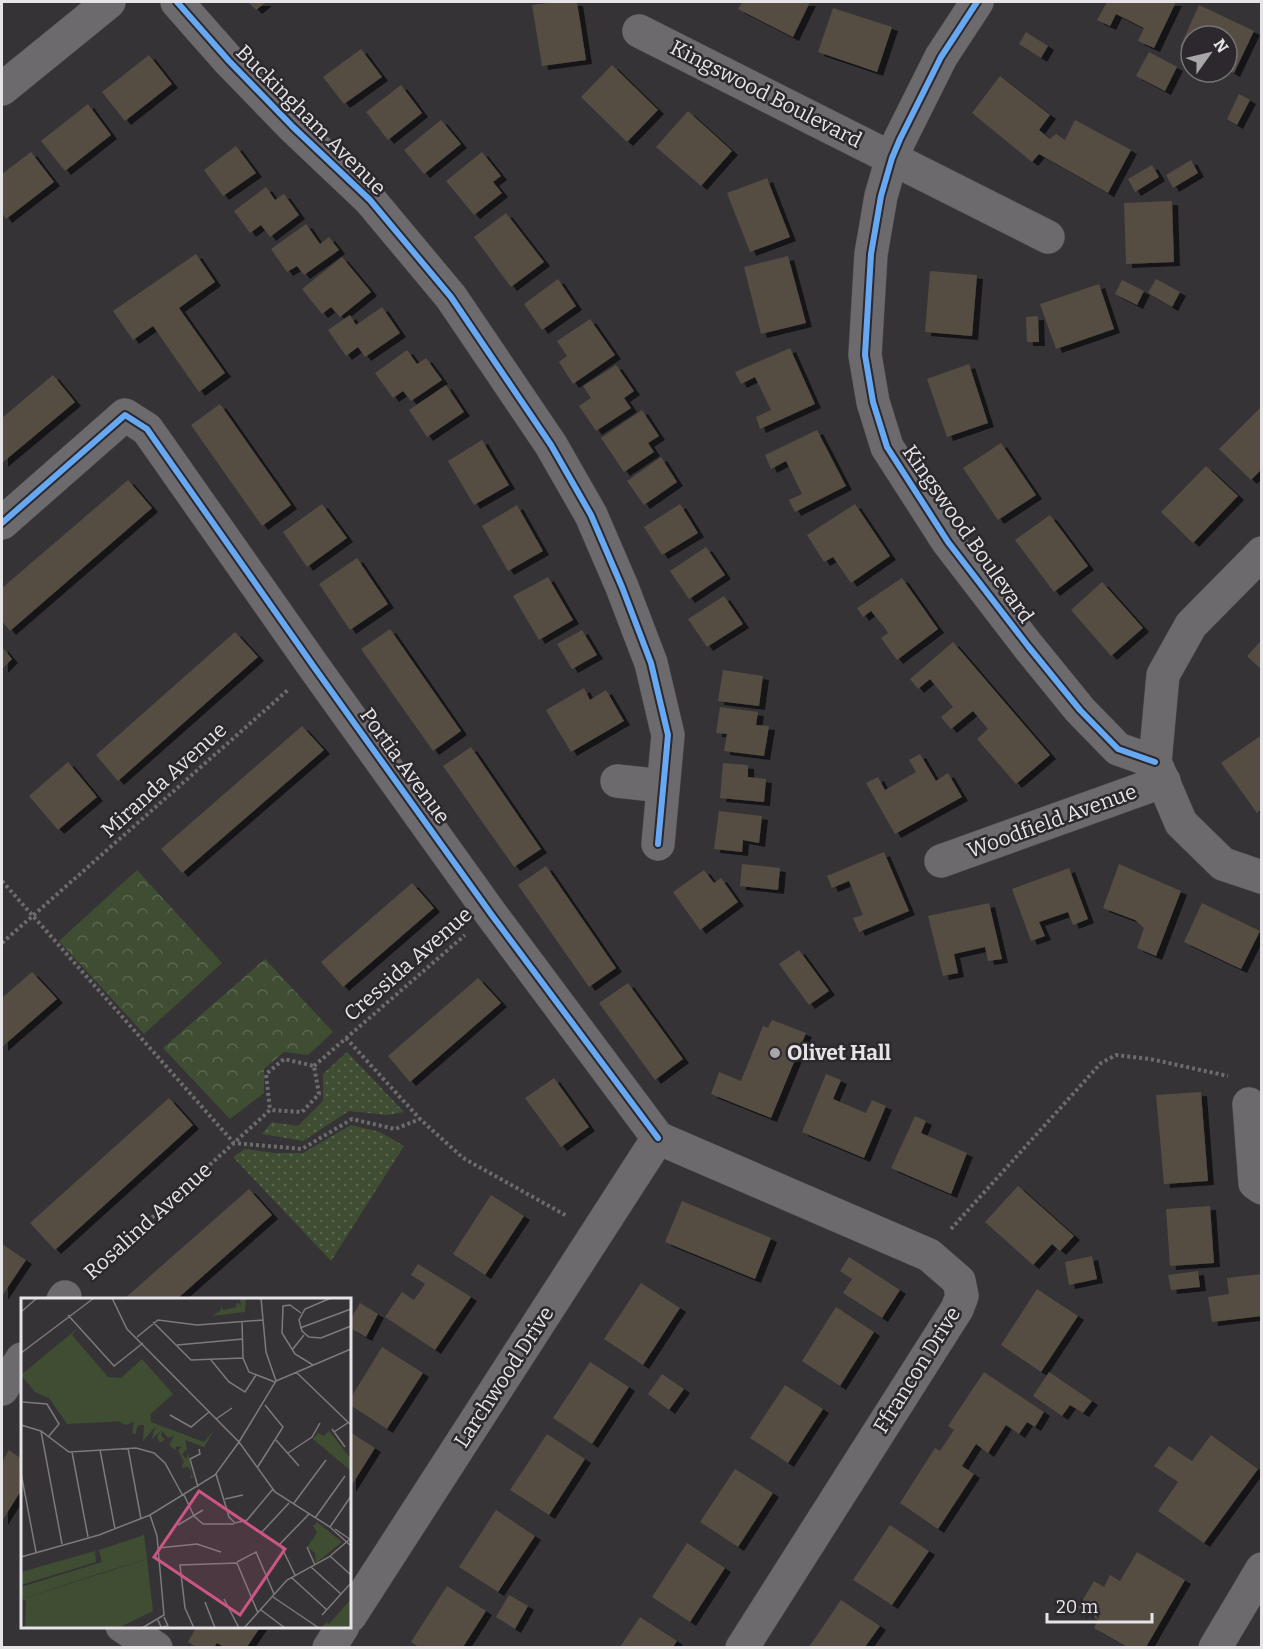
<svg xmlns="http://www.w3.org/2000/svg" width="1263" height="1649" font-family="Bitter,serif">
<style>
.grass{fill:url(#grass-dots)}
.forest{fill:url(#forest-crowns)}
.building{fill:#544d43;filter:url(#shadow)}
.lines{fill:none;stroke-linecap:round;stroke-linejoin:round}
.minor-casing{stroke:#525052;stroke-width:34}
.path{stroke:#6c6b6d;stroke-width:4;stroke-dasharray:3 3;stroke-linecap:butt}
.minor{stroke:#6c6a6c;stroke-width:33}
.cycleway-casing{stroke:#2c282d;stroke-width:10}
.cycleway{stroke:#66a8f1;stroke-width:6}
.poi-dot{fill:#a8a6a9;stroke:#2c282d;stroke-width:2}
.labels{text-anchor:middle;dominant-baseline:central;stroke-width:5;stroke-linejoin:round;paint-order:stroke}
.street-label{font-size:21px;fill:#e6e4e7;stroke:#2c282d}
.poi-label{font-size:21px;font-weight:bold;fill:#e6e4e7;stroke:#2c282d;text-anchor:start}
.inset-road{fill:none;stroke:#7c7a7d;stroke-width:1.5}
.view{fill:#cd5585;fill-opacity:0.15;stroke:#cd5585;stroke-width:3}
.inset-edge{fill:none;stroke:#e6e4e7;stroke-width:3}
</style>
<defs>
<pattern id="grass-dots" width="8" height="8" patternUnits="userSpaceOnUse" patternTransform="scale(1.5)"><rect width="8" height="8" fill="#3f4e32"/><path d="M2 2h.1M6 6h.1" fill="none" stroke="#5b6750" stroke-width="1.8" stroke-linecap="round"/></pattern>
<pattern id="forest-crowns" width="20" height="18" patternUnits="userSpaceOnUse" patternTransform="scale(1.5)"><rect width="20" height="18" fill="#3f4e32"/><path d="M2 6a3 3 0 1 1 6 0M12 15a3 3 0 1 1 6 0" fill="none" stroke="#5b6750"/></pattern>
<filter id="shadow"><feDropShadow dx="6" dy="4" stdDeviation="0" flood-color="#0009"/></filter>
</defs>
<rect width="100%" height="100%" fill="#353336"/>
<g class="grass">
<path d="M347,1052L404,1112L387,1115L349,1111L303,1141L262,1134L272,1122L298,1126L323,1101V1074Z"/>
<path d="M351,1125L380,1132L404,1146L331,1261L233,1157L245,1149L275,1153H303Z"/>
</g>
<g class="forest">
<path d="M137,870L222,963L144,1034L59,941Z"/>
<path d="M265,959L333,1032L308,1055L284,1052L264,1069V1093L230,1119L163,1048Z"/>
</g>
<g class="building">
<path d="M248,2H266L256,10Z"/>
<path d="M555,2H577L586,60L542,66L532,5Z"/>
<path d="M742,2H810L793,37L738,9Z"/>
<path d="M1107,2H1176L1154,48L1138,41L1144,28L1116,14L1110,26L1097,20Z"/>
<path d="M1199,5L1254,31L1234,73L1227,69V36H1191V53L1180,47Z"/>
<path d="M833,8L892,27L877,72L818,52Z"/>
<path d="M1026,32L1048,46L1041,58L1019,44Z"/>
<path d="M361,49L382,77L344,104L323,77Z"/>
<path d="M1149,52L1177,67L1165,91L1136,76Z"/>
<path d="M149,55L172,84L125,121L102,92Z"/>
<path d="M612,65L658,110L627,142L581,97Z"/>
<path d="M1000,76L1050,115L1039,130L1050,139L1056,134L1065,140L1075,120L1131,150L1108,193L1039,154L1032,162L972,113Z"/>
<path d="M401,85L422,113L388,140L366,112Z"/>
<path d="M1239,94L1250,100L1237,125L1227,119Z"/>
<path d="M88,104L111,135L65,171L41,141Z"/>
<path d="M688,111L732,151L701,186L656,147Z"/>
<path d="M441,120L461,144L424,174L404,150Z"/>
<path d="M236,146L256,173L223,196L204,170Z"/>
<path d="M31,152L54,182L6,219L2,213V174Z"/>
<path d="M482,152L501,176L493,182L502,193L474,215L446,181Z"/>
<path d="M1191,160L1198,173L1173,188L1166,175Z"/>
<path d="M1152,165L1159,177L1135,192L1128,179Z"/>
<path d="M767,178L790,237L750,252L727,193Z"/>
<path d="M266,187L275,200L284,194L299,215L270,237L261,225L250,233L234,211Z"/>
<path d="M1172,201L1174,262L1126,264L1124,203Z"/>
<path d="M506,213L544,262L511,287L474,237Z"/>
<path d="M306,224L320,244L329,237L339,250L304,275L297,266L287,272L271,249Z"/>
<path d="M196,254L215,282L179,308L225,373L199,392L153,326L133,340L113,311Z"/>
<path d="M788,256L806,323L761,334L744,267Z"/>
<path d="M342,257L371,292L340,317L331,307L322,314L302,289Z"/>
<path d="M930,271L977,275L972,336L925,332Z"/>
<path d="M558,279L576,306L542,330L524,304Z"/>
<path d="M1156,279L1180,292L1172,307L1148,293Z"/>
<path d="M1122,280L1144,291L1137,305L1115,294Z"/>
<path d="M1099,284L1114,329L1056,349L1040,304Z"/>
<path d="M382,307L400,333L365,357L358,347L346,356L328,330L350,315L356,325Z"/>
<path d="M1038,316L1039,342H1027L1026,317Z"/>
<path d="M590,319L615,355L573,384L559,362L567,356L557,341Z"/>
<path d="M790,348L815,404L760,429L756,417L771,410L755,377L741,384L735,372Z"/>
<path d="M407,350L417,364L426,358L442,380L411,401L403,391L393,398L375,373Z"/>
<path d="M969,364L988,423L947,437L927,379Z"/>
<path d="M616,365L634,391L624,398L631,408L596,431L579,406L591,398L583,386Z"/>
<path d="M53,375L75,402L2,463V418Z"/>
<path d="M446,385L464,412L427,437L409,410Z"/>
<path d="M220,404L291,505L262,526L191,425Z"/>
<path d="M1262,406V469L1251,480L1219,449Z"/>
<path d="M642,410L659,436L648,443L654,452L624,472L601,438Z"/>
<path d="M817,430L846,486L795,512L789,500L802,494L786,461L771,469L765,455Z"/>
<path d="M482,440L509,485L474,505L448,461Z"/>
<path d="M1001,443L1036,495L998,520L963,468Z"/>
<path d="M661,457L677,482L644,505L627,481Z"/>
<path d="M1206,466L1238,496L1193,543L1161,512Z"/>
<path d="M128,480L152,508L10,631L2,621V588Z"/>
<path d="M322,504L347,538L307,567L283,532Z"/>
<path d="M680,504L698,533L662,555L644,527Z"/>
<path d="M855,504L890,556L851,583L833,557L824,562L807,535Z"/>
<path d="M517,505L543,551L508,571L482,526Z"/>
<path d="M1050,515L1088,566L1054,592L1015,540Z"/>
<path d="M706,547L725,575L689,599L670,571Z"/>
<path d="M357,558L388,604L350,630L319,584Z"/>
<path d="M548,577L573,620L539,640L513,596Z"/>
<path d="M902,578L938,629L897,660L881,638L888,633L884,627L871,611L863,617L857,608Z"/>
<path d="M1102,582L1143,628L1111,656L1071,610Z"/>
<path d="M724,596L743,624L707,647L688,619Z"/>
<path d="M390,629L461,731L433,751L361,649Z"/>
<path d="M582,630L597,655L572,669L557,644Z"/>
<path d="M235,632L258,657L118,781L96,755Z"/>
<path d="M1262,640V670L1247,656Z"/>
<path d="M953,642L1050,755L1016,784L977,739L988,729L973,711L951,729L941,717L953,707L930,679L918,689L910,679Z"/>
<path d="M2,647L12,659L2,669Z"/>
<path d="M723,670L763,676L759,706L718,701Z"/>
<path d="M584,688L590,700L606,690L624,721L571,752L546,710Z"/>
<path d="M720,707L758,712L756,725L769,726L764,756L724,751L727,734L716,733Z"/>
<path d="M302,726L324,750L182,873L161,849Z"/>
<path d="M1262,735V809L1257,813L1221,763Z"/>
<path d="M471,747L541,849L514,867L443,766Z"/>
<path d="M920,754L936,781L948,773L962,797L895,834L866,783L878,777L885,790L916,772L909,760Z"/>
<path d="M68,762L97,797L58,830L29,796Z"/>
<path d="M723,763L748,765V777L766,779L764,802L720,798Z"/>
<path d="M719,811L762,816L759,843L743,840L742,852L714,849Z"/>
<path d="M884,852L909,911L859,932L853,918L863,915L849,881L832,888L827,876Z"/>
<path d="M742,864L780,868L778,890L740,886Z"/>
<path d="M1119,864L1181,891L1156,956L1137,948L1144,928L1135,920L1103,908Z"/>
<path d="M546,866L616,968L589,987L518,885Z"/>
<path d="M1069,868L1088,919L1073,925L1068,912L1039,922L1045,936L1031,941L1012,889Z"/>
<path d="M704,870L714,883L721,878L738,902L700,930L673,892Z"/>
<path d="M412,883L434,908L343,987L321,962Z"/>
<path d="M989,903L1002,959L988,961L985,947L954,954L958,973L943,976L928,916Z"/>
<path d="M1202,903L1260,931L1241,969L1184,942Z"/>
<path d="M799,950L829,991L809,1005L779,964Z"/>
<path d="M32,972L57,999L2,1047V998Z"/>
<path d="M478,978L501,1003L410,1082L388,1056Z"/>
<path d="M628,983L683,1059L655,1080L599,1003Z"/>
<path d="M772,1020L806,1033L771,1118L711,1094L719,1072L741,1081L763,1026L768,1028Z"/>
<path d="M826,1074L841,1080L833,1099L866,1113L872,1100L886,1106L864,1158L802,1132Z"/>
<path d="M554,1078L589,1127L561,1147L525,1098Z"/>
<path d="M1201,1092L1208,1181L1164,1184L1156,1095Z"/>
<path d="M169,1098L193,1125L55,1250L30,1223Z"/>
<path d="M915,1116L926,1121L921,1133L967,1153L951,1194L891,1168Z"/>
<path d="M1018,1186L1074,1236L1060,1251L1052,1244L1033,1265L985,1222Z"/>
<path d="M249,1189L272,1215L177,1299H124Z"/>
<path d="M491,1195L524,1216L485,1275L453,1254Z"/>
<path d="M682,1201L771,1238L755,1279L665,1242Z"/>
<path d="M1210,1206L1214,1263L1170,1266L1166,1209Z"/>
<path d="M2,1244L26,1260L2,1296Z"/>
<path d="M1092,1256L1097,1279L1069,1285L1065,1262Z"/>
<path d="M849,1257L900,1290L882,1318L843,1293L852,1279L840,1271Z"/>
<path d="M418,1264L471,1297L435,1350L385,1317L402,1292L414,1300L425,1284L411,1275Z"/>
<path d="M1198,1271L1200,1287L1171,1290L1168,1275Z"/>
<path d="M1262,1274V1316L1212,1322L1208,1297L1229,1294L1227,1278Z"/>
<path d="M641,1283L680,1308L643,1365L604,1339Z"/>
<path d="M1037,1289L1078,1316L1041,1372L1001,1345Z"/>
<path d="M360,1303L378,1314L366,1337L350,1328V1320Z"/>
<path d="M836,1307L874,1332L840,1386L802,1361Z"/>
<path d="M382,1347L423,1373L387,1429L350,1405V1399Z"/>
<path d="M590,1362L629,1387L592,1444L553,1418Z"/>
<path d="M984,1372L1044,1412L1035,1427L1027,1422L1019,1434L1006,1425L988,1453L976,1444L962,1466L974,1474L938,1529L900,1503L935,1448L940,1451L954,1430L948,1426Z"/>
<path d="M1049,1372L1092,1401L1083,1413L1070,1405L1062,1416L1033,1396Z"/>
<path d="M662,1374L684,1389L669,1410L648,1394Z"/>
<path d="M785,1385L823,1409L788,1463L750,1438Z"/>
<path d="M350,1432L375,1448L350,1488Z"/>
<path d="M547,1434L585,1459L549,1515L510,1490Z"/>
<path d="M1211,1435L1258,1469L1204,1543L1158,1511L1178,1482L1154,1466L1169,1446L1192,1461Z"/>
<path d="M9,1450L22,1459V1489L2,1521V1462Z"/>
<path d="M735,1469L773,1493L738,1547L700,1522Z"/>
<path d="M496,1510L535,1536L498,1592L459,1567Z"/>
<path d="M890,1525L929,1551L892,1605L853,1580Z"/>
<path d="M687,1543L725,1568L690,1622L652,1597Z"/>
<path d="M1137,1552L1185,1580L1146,1647H1127L1094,1628L1098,1620L1078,1608L1094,1581L1104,1587L1110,1575L1120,1581Z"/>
<path d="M447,1586L486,1611L463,1647H419L411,1642Z"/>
<path d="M509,1595L528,1606L515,1629L496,1617Z"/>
<path d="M841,1600L880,1626L865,1647H809Z"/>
<path d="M640,1617L677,1641L673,1647H620Z"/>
<path d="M197,1626H261L247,1647H224L217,1643L214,1647H196L188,1642Z"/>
</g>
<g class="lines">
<g class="minor-casing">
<g id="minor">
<path d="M177,2L229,61L293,127L370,200L451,297L551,445L591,515L622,587L651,663L668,735L658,844"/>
<path d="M977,2L941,57L900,139L892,158L881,196L871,254L865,355L873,402L887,447L948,542L1028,646L1080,710L1118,749L1155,762"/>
<path d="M639,31L1048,237"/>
<path d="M2,89L109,2"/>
<path d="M2,523L125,415L147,429L314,667L491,914L658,1138"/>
<path d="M1262,553L1191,625L1163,675L1155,762L1181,823L1223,864L1262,877"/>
<path d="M617,781L663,786"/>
<path d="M941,861L1164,781"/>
<path d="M1249,1104L1255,1183L1262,1188"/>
<path d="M658,1138L929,1255L959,1281L962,1296L957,1309L742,1648"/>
<path d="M63,1300L65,1297"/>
<path d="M2,1389L22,1359"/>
<path d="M350,1616L658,1138"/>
<path d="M122,1626L156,1648"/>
<path d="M329,1648L343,1626"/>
<path d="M1215,1648L1262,1569"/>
</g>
</g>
<g class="path">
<path d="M2,881L234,1143L302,1149L352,1119L395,1129L420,1119"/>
<path d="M2,943L289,689"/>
<path d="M346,1038L420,1119L463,1158L567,1216"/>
<path d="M314,1066L465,935"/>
<path d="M951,1229L1101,1063L1116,1055L1150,1059L1228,1076"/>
<path d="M90,1274L270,1110L302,1112L319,1094L314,1066L284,1059L266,1074L270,1110"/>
</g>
<use href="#minor" class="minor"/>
<g class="cycleway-casing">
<g id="cycleway">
<path d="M177,2L229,61L293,127L370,200L451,297L551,445L591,515L622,587L651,663L668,735L658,844"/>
<path d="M977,2L941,57L900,139L892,158L881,196L871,254L865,355L873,402L887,447L948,542L1028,646L1080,710L1118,749L1155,762"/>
<path d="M2,523L125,415L147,429L314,667L491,914L658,1138"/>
</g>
</g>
<use href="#cycleway" class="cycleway"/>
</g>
<circle class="poi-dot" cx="775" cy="1053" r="6"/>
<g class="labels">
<g class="street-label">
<text transform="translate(766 94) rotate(27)">Kingswood Boulevard</text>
<text transform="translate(311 120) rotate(45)">Buckingham Avenue</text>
<text transform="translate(968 534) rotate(55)">Kingswood Boulevard</text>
<text transform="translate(405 766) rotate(54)">Portia Avenue</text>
<text transform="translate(164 780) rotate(-42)">Miranda Avenue</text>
<text transform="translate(1052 821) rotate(-20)">Woodfield Avenue</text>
<text transform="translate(408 964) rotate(-41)">Cressida Avenue</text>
<text transform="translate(148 1221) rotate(-42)">Rosalind Avenue</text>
<text transform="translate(917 1370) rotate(-58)">Ffrancon Drive</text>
<text transform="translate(504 1377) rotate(-57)">Larchwood Drive</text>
</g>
<g class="poi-label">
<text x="787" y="1053">Olivet Hall</text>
</g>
</g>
<g transform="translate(21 1298)">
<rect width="330" height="330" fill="#353336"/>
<path d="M296,224L321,244L295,265L294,255L286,249L296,235L292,228ZM123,237L126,261L83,274L78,252ZM330,301V330H301L305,324L308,326Z" fill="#3f4e32"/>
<path d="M219,0H225L224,14L191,18L200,12V8L202,12L215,9L216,4L220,8ZM129,113L130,124L183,144L193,132L183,149L164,142L166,151L161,156L165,161L167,155L172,180H169L171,174L167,169L160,170L163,164L157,152L161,149L156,148L154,152L148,147L153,138L147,140L141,133L140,138L144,141L139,145L136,139L140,133L131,141L134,129L122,143L123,127H117L114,137L111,134L113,124L105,127L98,124ZM308,133L330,161V173L292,141L297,135L303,138ZM126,261L132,313L97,330H4L5,303L1,301Z" fill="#3f4e32"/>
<path d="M57,30L51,37L87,79L100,80L121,61L152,96L123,122L46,126L28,100L14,94L0,77ZM74,253L75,264L0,287V274ZM81,264L83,274L1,301L0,289Z" fill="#3f4e32"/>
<path class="inset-road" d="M91,0L106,31L218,144L254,194L309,229L330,248M310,0L284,11L278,22L281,33L288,39L300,40L330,28M0,14L16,0M280,15L269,7L262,8L261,35L274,56L292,67M47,17L93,68L122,45M221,23L222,60L228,74L254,84M132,24L170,62L222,60M279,30L330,11M116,39L137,22L176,27L242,22M156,47L222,41M271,52L283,37M0,55L73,0M190,62L208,84L224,94L235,77M275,74L330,127M255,83L330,51M2,104L26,106L38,126L28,138M149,117L170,129L188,114M195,121L211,110M0,127L20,133L48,154L115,150L133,155L144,165L162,198M311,131L324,149M20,133L41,246M313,134L328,124M255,142L278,168M218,144L255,83L245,54L240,0M107,150L120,221M79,152L94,231M51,154L67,239M267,155L291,139L299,125M236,170L262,129L244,107M0,175L15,254M195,176L208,219L214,225L226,222L252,191M177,189L169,161L179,156L178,151M163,197L173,218L182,226H213M204,201L222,197M273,205L305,162M294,220L324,178M157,227L182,212M309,229L330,198M314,231L330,242M235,233L241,234L268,205M286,249L294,267M137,250L176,246L200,254M309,258L330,277M0,259L78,237L129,217L194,177L218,144M216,264L235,254L253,296M216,265L237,315M290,269L320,296M274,277L259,246L288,216M270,279L306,312M252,299L298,330M203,301L218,330M184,304L194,330M240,312L264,330M301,317L330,285M137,322L140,329L147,328L143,319M121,330L143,317L136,238L129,217M173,330L164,310L159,267L216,265M223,330L266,282L308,259L329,241"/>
<path class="view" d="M178,193L264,251L219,317L133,259Z"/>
<rect width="330" height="330" class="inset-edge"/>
</g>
<rect width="1263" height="1649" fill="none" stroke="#e6e4e7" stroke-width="6"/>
<g transform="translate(1209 54) rotate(56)"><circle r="28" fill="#2c282d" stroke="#767377" stroke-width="1.5"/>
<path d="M0-4.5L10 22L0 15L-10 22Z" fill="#a8a6a9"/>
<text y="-9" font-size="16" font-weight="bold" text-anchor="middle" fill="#e6e4e7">N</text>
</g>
<path d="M1047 1613v9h105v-9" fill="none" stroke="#e6e4e7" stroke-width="3"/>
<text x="1056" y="1613" font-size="18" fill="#e6e4e7" stroke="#2c282d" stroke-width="4.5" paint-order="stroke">20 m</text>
</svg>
